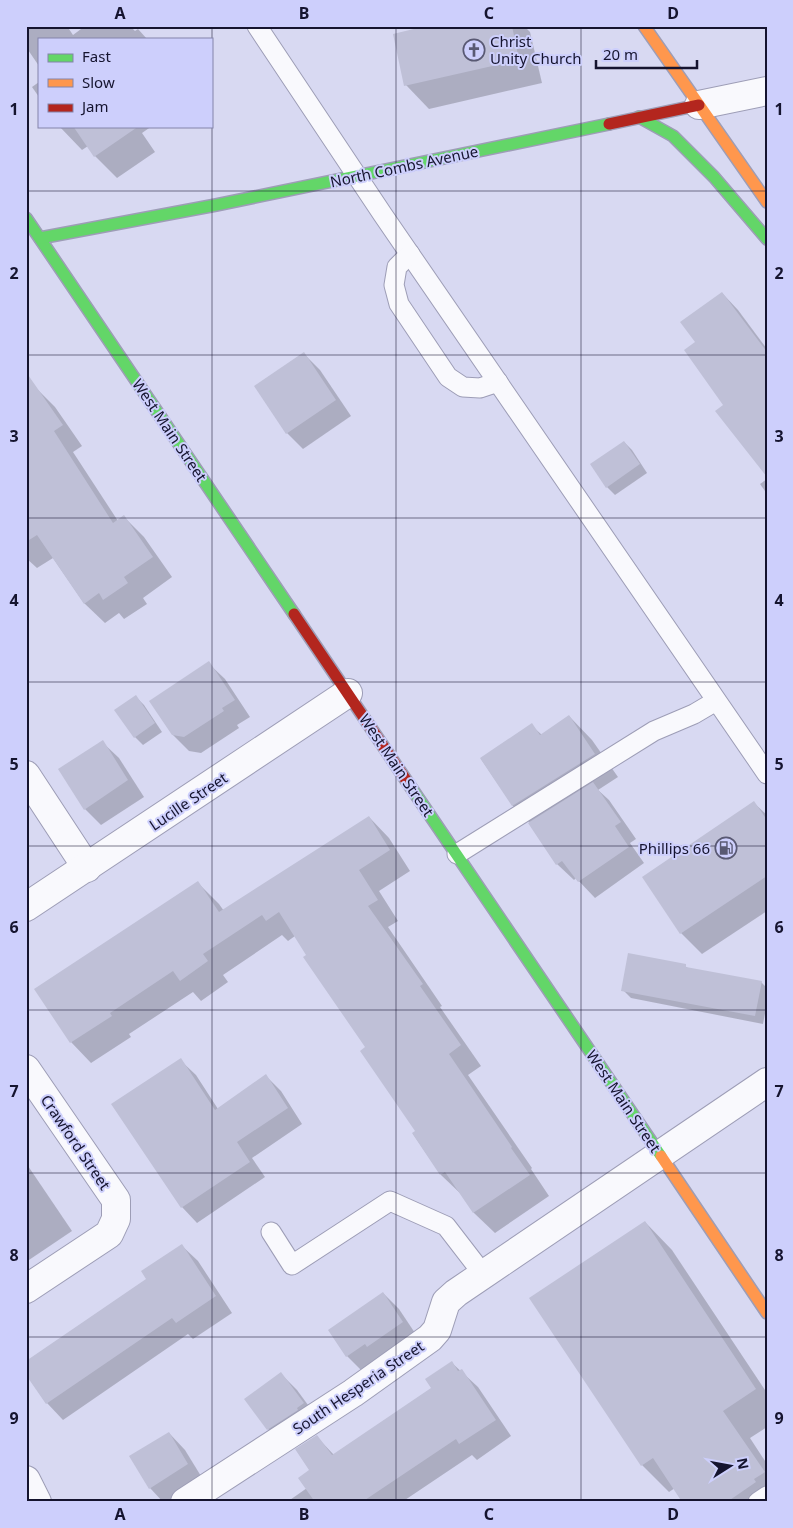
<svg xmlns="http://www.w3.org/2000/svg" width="793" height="1528" font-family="'Noto Sans',sans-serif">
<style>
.shadow{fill:#0003}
.building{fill:#bfc0d7}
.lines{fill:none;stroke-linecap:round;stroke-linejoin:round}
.lane-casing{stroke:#9d9db6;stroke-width:21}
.street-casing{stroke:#9d9db6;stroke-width:30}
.fast-casing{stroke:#9d9db6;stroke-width:14}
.slow-casing{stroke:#9d9db6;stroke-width:14}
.jam-casing{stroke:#9d9db6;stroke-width:14}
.lane{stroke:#f9f9fd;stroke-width:19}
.street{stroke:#f9f9fd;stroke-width:28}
.fast{stroke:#63d668;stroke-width:11}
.slow{stroke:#ff974d;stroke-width:11}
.jam{stroke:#b3261e;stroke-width:11}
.grid{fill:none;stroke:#15142f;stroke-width:1;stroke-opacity:0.55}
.labels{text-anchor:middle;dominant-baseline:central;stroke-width:4;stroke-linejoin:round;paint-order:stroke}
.poi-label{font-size:15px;fill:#15142f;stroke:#cdcffc;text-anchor:start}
.street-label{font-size:15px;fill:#15142f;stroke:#cdcffc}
.neatline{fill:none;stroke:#15142f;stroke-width:2}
.grid-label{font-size:16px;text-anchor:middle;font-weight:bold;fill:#15142f}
</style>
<rect width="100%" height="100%" fill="#d8d9f2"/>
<g class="shadow">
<path d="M26,26H67L73,35L85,26H130L135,31L138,29L147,39H39V66L26,47Z"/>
<path d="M432,26H524L530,32L542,83L429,109L406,85Z"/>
<path d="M39,82V97L32,87Z"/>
<path d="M59,126H152L142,133L155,152L117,178L95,156L88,146L82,150Z"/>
<path d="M722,293L738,310L767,349V475L725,405L696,343Z"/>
<path d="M304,354L320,370L351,416L303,449L287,433Z"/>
<path d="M26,382L35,387L55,407L82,446L73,452L118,521L124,517L144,537L172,577L143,598L147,604L124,619L119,613L105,623L84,603L53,558L37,568L26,558Z"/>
<path d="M624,442L632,450L647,473L615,495L607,487Z"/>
<path d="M767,479V494L760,484Z"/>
<path d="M208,663L225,679L250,717L237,725L239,728L201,753L189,751L173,735Z"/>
<path d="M136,697L144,705L162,732L143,745L135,737Z"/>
<path d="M569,716L592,740L618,777L598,790L609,800L636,839L630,843L644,863L595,898L576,878L574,880L557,864L530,823L513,806L481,759L531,725L542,735Z"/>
<path d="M102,742L119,758L144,797L101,825L85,809Z"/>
<path d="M754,803L767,815V911L702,954L681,933Z"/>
<path d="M369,817L389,838L410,871L379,891L398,921L388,927L442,1006L440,1007L481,1066L468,1075L532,1168L531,1169L549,1196L495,1233L474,1213L462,1195L441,1175L413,1134L417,1131L367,1048L295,936L288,941L282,935L223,975L228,982L201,1001L193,992L129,1034L131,1037L91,1063L71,1042L198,883L219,904L224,911Z"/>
<path d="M685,966L689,969L761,982L767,988V1003L763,1024L631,998L623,990Z"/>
<path d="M180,1060L196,1075L218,1109L266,1076L281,1091L302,1124L252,1158L265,1177L197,1223L182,1207L113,1104Z"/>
<path d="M26,1163L72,1231L26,1262Z"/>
<path d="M645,1222L672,1250L767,1393V1427L750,1438L767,1464V1502H684L675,1488L669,1492L642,1465Z"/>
<path d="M181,1245L198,1261L232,1313L193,1339L188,1334L63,1420L47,1403L148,1279Z"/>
<path d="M383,1293L399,1309L419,1339L363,1372L347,1356L330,1330Z"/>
<path d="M452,1363L478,1387L511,1436L477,1460L472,1455L402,1502H287L307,1488L317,1437L334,1455L433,1388Z"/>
<path d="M281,1374L297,1390L319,1420L284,1445L268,1429Z"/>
<path d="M169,1433L185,1450L204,1481L170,1502H163L150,1488Z"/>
</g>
<g class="building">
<path d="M426,26H512L519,60L404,86L393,34Z"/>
<path d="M73,126H139L94,157Z"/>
<path d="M722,292L767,352V477L715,411L723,405L684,350L695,342L680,322Z"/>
<path d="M304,352L336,400L286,434L254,386Z"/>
<path d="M26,372L63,425L54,431L113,523L124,515L153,557L124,577L128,583L103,600L99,593L84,604L37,535L26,542Z"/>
<path d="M624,441L640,464L606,488L590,464Z"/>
<path d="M209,661L235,700L222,708L224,711L184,737L172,735L149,701Z"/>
<path d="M136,695L155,723L134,738L114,710Z"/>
<path d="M569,715L595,754L512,806L480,758L532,723L540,735Z"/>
<path d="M103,740L128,780L84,810L58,769Z"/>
<path d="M593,782L621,822L615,826L629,847L578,882L562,861L556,865L528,823Z"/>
<path d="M754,801L767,820V876L680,934L642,877Z"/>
<path d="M369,816L390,850L359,870L378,900L368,906L423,984L420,986L461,1045L449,1054L512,1147L511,1148L530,1175L473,1213L445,1172L440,1175L412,1133L415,1131L360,1051L365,1047L303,957L306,955L279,912L266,921L262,915L203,954L208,961L180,981L173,971L110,1013L112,1016L70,1043L34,989L198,881L219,912Z"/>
<path d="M628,953L686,964V967L762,981L755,1016L621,991Z"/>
<path d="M181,1058L215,1110L266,1074L288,1108L237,1142L250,1162L181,1208L111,1104Z"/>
<path d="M645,1221L756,1389L723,1411L765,1472L754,1479L756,1482L727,1502H682L653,1458L641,1466L529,1298Z"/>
<path d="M182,1244L216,1296L176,1323L172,1318L46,1404L26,1375V1361L146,1279L141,1271Z"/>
<path d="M383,1292L403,1322L367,1347L365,1344L346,1357L328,1330Z"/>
<path d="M452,1361L458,1371L462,1369L496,1420L459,1444L456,1439L362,1502H315L298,1478L309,1470L295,1449L317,1435L332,1455L431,1388L425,1379Z"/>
<path d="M281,1372L304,1403L297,1408L298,1410L267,1430L244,1399Z"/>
<path d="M169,1432L188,1464L149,1489L129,1456Z"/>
</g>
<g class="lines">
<g class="lane-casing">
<g id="lane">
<path d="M257,26L383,215L767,774"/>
<path d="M410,254L397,267L394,285L399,304L448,377L463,387L480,388L498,382"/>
<path d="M457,854L654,731L694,714L716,701"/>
<path d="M271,1232L292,1265L390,1201L446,1226L483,1274"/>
<path d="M758,1502L767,1496"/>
</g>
</g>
<g class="street-casing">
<g id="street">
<path d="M699,105L767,91"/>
<path d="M26,775L87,868"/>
<path d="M26,907L348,693"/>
<path d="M26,1069L116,1200V1219L109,1234L26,1289"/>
<path d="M26,1480L37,1502"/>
<path d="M185,1502L353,1393L430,1338L437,1330L446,1302L456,1293L767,1082"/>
</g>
</g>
<g class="fast-casing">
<g id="fast">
<path d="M639,117L673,136L714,177L767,239"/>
<path d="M26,218L294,614"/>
<path d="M40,238L216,205L609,124"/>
<path d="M408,783L661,1156"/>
</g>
</g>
<g class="slow-casing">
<g id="slow">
<path d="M644,26L767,202"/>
<path d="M661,1156L767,1313"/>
</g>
</g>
<g class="jam-casing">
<g id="jam">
<path d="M609,124L699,105"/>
<path d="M294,614L408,783"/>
</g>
</g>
<use href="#lane" class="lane"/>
<use href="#street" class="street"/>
<use href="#fast" class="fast"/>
<use href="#slow" class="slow"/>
<use href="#jam" class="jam"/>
</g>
<path class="grid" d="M212,26V1502M396,26V1502M581,26V1502M26,191H767M26,355H767M26,518H767M26,682H767M26,846H767M26,1010H767M26,1173H767M26,1337H767"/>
<defs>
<g id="church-ring" transform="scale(1.125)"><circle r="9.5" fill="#cdcffc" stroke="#595973" stroke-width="1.5"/><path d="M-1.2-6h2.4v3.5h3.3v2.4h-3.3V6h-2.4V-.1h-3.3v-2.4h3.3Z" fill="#595973"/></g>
<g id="fuel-ring" transform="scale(1.125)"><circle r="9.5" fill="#cdcffc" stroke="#595973" stroke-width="1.5"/><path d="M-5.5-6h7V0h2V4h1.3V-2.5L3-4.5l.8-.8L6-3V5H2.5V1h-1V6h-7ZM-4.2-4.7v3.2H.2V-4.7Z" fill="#595973"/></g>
</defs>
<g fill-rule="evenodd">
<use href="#church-ring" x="474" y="50"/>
<use href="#fuel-ring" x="726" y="848"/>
</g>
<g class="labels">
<g class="poi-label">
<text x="490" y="41">Christ<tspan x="490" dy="17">Unity Church</tspan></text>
<text x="710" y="848" text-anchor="end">Phillips 66</text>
</g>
<g class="street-label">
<text transform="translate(404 166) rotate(-12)">North Combs Avenue</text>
<text transform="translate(170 430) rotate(56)">West Main Street</text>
<text transform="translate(397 765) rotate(56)">West Main Street</text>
<text transform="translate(188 801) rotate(-34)">Lucille Street</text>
<text transform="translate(624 1101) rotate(56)">West Main Street</text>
<text transform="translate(76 1142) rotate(56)">Crawford Street</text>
<text transform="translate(358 1387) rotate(-34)">South Hesperia Street</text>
</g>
</g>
<rect width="793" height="1528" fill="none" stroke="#cdcffc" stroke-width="55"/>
<rect x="38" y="38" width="175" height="90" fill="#cdcffc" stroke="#8384aa"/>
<rect x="48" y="54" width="25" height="8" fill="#63d668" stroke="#8384aa"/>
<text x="82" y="62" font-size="15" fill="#15142f">Fast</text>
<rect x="48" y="79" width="25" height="8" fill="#ff974d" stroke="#8384aa"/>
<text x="82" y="88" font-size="15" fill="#15142f">Slow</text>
<rect x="48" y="104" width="25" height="8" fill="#b3261e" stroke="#8384aa"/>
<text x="82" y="112" font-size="15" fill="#15142f">Jam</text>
<g transform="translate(730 1466) rotate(79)" stroke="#cdcffc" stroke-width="4" paint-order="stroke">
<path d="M0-4L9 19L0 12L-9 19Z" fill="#15142f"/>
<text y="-8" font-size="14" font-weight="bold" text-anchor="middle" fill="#15142f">N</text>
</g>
<path d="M596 60v8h101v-8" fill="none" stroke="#15142f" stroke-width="2.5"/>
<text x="603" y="60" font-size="15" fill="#15142f" stroke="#cdcffc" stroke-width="4" paint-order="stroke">20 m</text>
<rect x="28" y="28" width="738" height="1472" class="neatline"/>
<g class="grid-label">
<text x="120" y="19">A</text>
<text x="304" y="19">B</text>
<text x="489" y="19">C</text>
<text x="673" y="19">D</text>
<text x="14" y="115">1</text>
<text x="779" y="115">1</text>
<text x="14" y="279">2</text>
<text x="779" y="279">2</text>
<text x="14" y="442">3</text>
<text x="779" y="442">3</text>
<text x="14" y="606">4</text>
<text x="779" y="606">4</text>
<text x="14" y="770">5</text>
<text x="779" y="770">5</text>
<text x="14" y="933">6</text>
<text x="779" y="933">6</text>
<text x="14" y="1097">7</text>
<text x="779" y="1097">7</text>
<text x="14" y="1261">8</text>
<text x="779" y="1261">8</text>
<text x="14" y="1424">9</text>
<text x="779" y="1424">9</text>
<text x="120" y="1520">A</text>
<text x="304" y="1520">B</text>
<text x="489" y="1520">C</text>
<text x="673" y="1520">D</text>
</g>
</svg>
